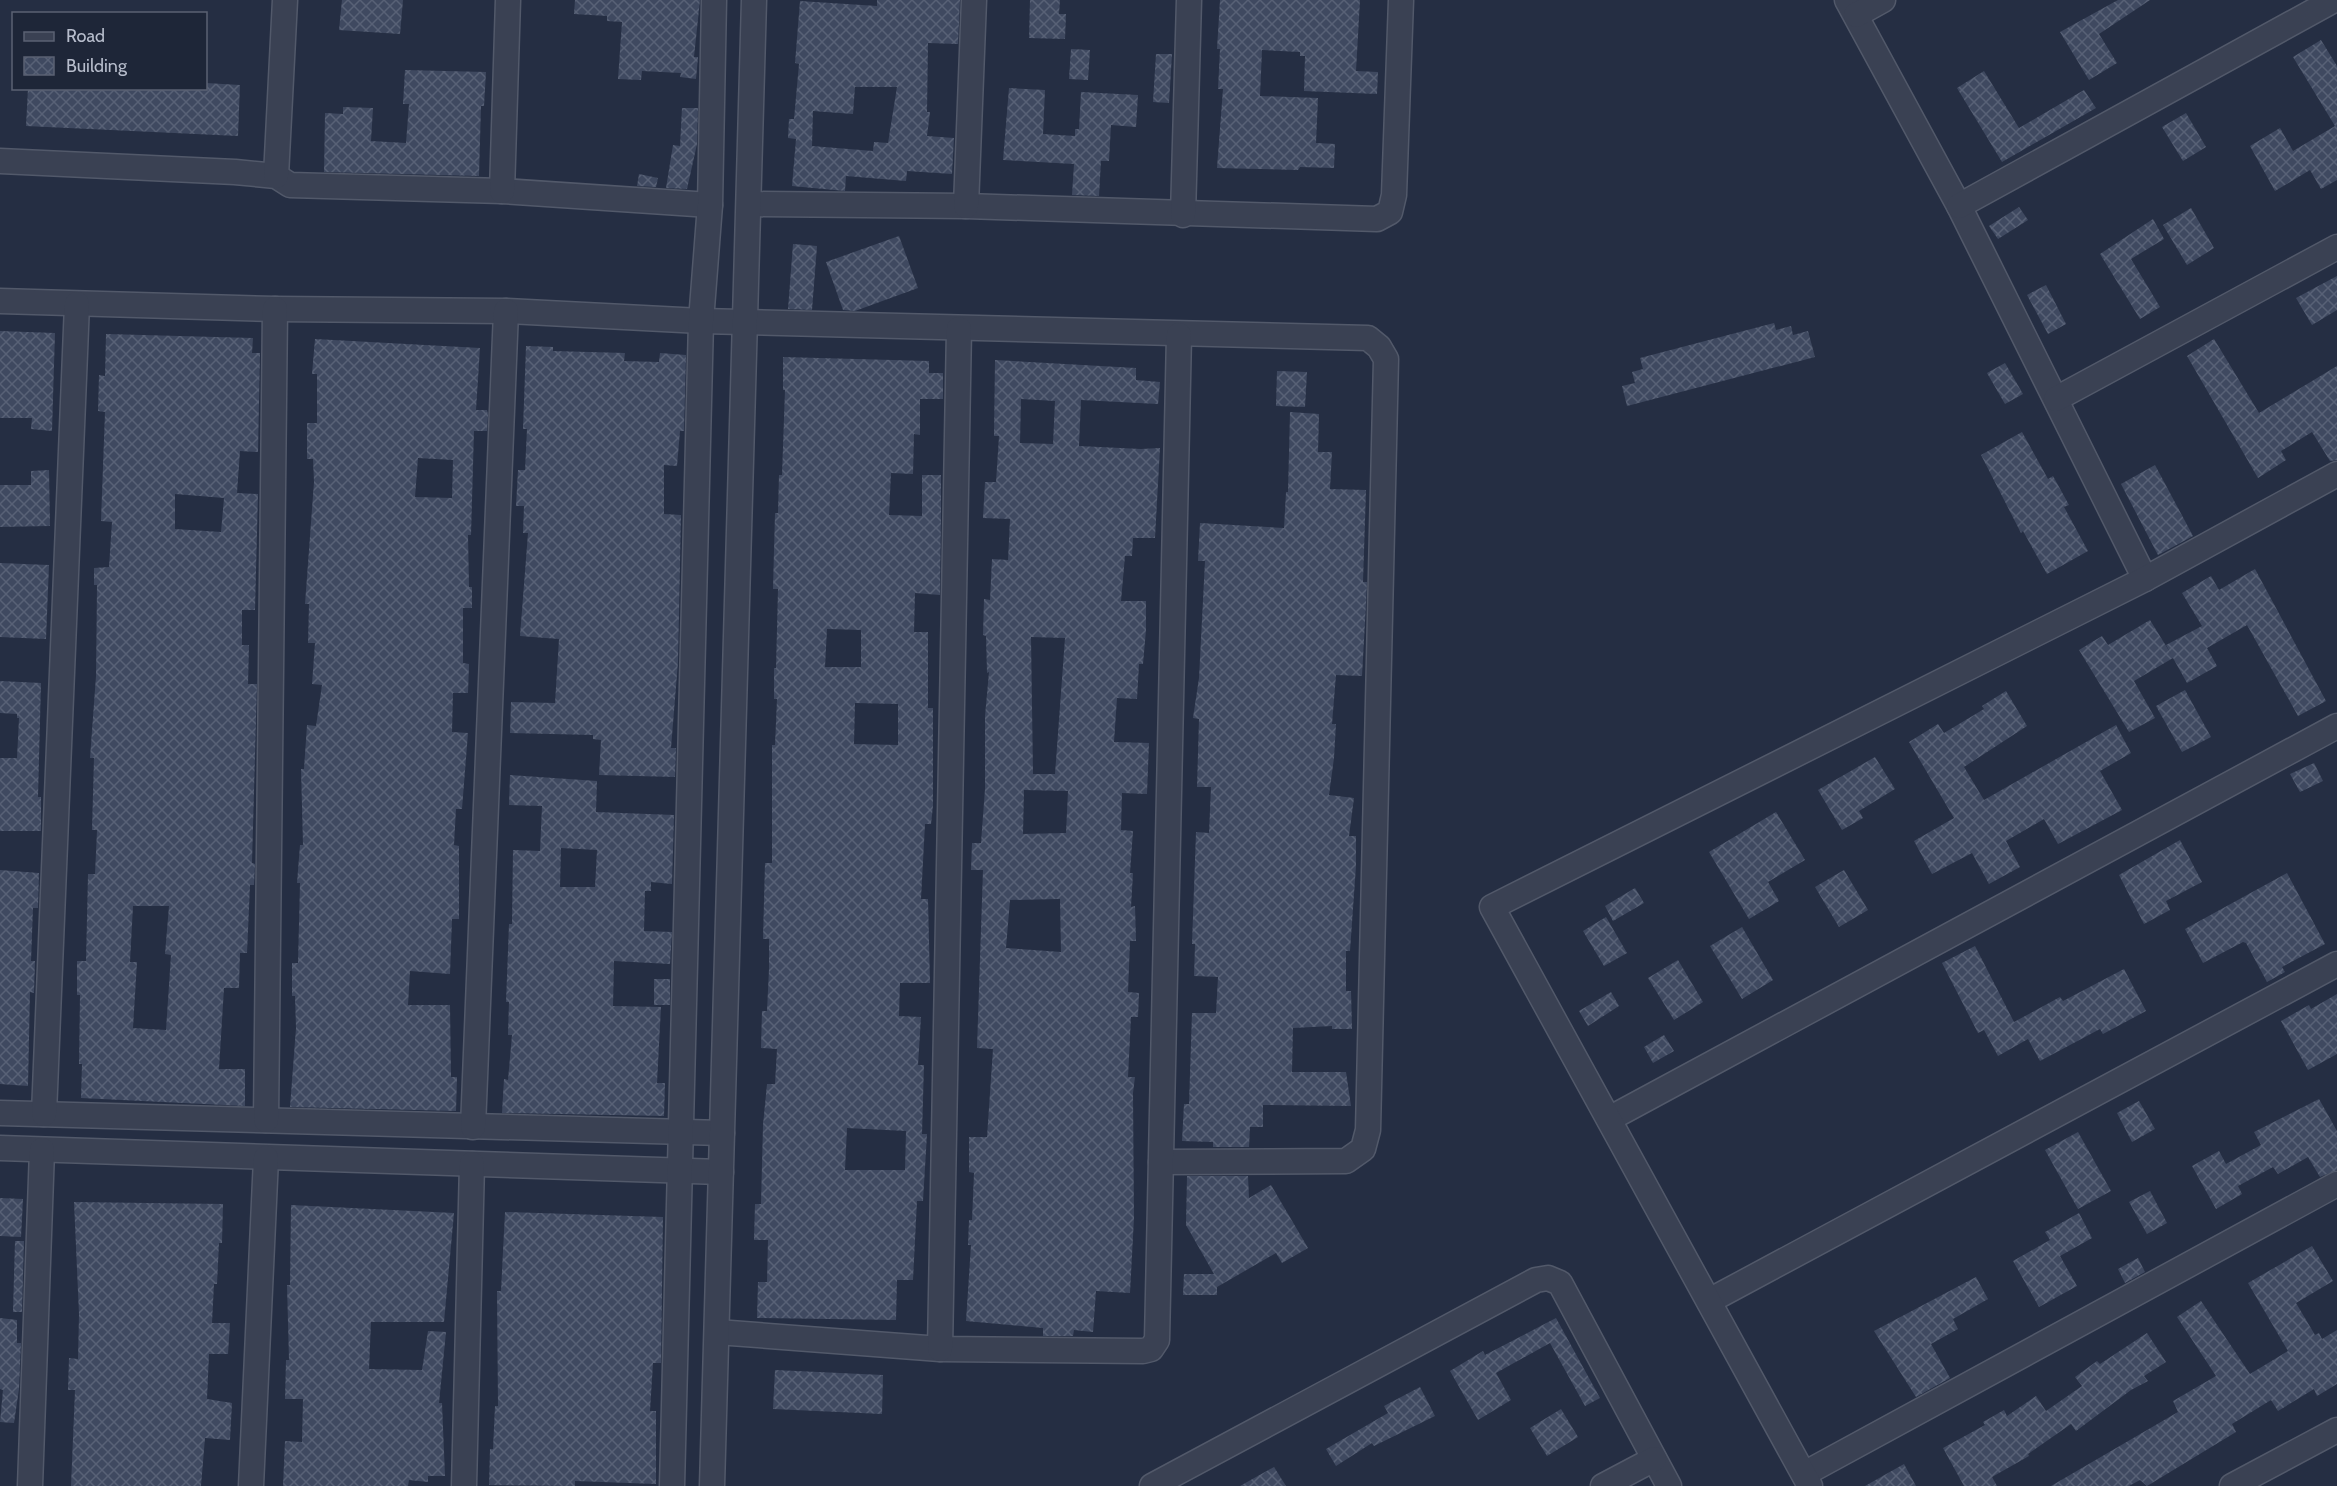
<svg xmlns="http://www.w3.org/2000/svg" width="2337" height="1486" font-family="Cabin,sans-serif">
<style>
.building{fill:url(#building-cross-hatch);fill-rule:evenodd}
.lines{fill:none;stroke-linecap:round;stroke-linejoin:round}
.minor-casing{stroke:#52596a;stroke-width:27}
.minor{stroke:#3a4153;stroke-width:24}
</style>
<defs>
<pattern id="building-cross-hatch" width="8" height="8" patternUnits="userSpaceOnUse" patternTransform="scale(1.5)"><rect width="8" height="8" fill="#3f4960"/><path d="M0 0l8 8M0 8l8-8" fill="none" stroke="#586176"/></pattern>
</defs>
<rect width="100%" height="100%" fill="#252e43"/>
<g class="building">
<path d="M342,0H403L400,34L339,30Z"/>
<path d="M575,0H700L694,57H698L696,79L680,77L681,73L642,71L641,80L618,79L622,22L607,21V16L574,14Z"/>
<path d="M877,0H960L958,44L928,43L927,112H930L927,136L954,138L952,174L907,171L906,181L846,176L845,191L792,186L796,139L788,138L789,119H794L799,64L795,63L800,1L877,6ZM855,87H897L888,143L874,142L873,151L812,146L813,111L853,114Z"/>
<path d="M1030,0H1060L1059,14H1066L1065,39L1029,38Z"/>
<path d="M1220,0H1360L1356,71L1378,72L1377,94L1304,91L1305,56H1300V52L1262,50L1260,96L1318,98L1316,143L1335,144L1334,168L1300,167L1298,170L1217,168L1223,89H1218L1220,49H1217Z"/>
<path d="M2118,0H2150L2099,34L2117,63L2089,80L2060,32Z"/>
<path d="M2321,40L2337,66V180L2321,189L2310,170L2275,191L2250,146L2280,128L2293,151L2335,126L2293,57Z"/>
<path d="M1071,49L1090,50L1088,80L1069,79Z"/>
<path d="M1156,54H1172L1169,103L1153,102Z"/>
<path d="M405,70L486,72L484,106H481L479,176L324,172L325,113L343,114V107L373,108L371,141L406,143L409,104H403Z"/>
<path d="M1984,71L2019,128L2084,90L2096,108L2002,162L1957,88Z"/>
<path d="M206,83L240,85L238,136L26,126L28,88H206Z"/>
<path d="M1009,88L1045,90L1043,134L1075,136V129H1079L1081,92L1138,95L1136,127L1111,125L1109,161H1101L1099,196L1072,195L1074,164L1003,160Z"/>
<path d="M682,108H698L697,144L687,189L666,188L673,145L680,146Z"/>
<path d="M2186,113L2206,147L2183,161L2162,127Z"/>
<path d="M639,174L658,178L656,187L637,186Z"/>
<path d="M2019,207L2028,220L1998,239L1989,226Z"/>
<path d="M2191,208L2214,248L2187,265L2163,225Z"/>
<path d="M2153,219L2164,239L2131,259L2160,307L2140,319L2100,254Z"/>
<path d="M899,236L918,288L855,311L843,310L826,262Z"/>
<path d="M793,244L817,246L812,310L788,309Z"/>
<path d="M2337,276V310L2312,325L2296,298Z"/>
<path d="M2046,285L2066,324L2048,334L2027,295Z"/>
<path d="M1774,323L1776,330L1791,326L1793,335L1808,331L1815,357L1627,406L1622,386L1635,383L1632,372L1643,369L1640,358Z"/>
<path d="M0,331L55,333L52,431L31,429L32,418H0Z"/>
<path d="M106,334L253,338L252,353H260L258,452L240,451L237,493L258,494L255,610H242V645H249L248,684H257L252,863L255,864L254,885H250L247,953H240L239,988H224L219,1069H245V1106L81,1098L82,1064H79L80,995H77V961H86L88,874H95L97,830H92L94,758H90L96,676L97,585H94V568L109,567L112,522L101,521L105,412L98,411L99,375L105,376ZM175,494L224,498L221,532L175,529ZM133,906H169L165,954L171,955L166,1030L133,1028L137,962H130Z"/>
<path d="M315,339L480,348L476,410H487L488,415L487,431H474L471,535H468L469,587H472V608H463V663L469,664L468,693H453L452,732L468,733L462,809H456L454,845L459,846V919H452L450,974L410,971L408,1005H450L451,1077H457L456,1111L290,1107L296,1028L295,996H292V963H298L300,883H297L300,845H303L301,769H304L307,725L316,726L322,685L312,684L315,643H308L309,604H305L314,482L313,459H307V423H317V374H312ZM418,458L453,460L452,498L415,497Z"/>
<path d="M2214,339L2259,413L2337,366V460L2330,461L2312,432L2281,451L2286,460L2258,478L2187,356Z"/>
<path d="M526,346L553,347V351L625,353L624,361L659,362L660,353L686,355L684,431H680L677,466L664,465V514L681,515L678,662L671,748H676L675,777L599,775L601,740L593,739V735L510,733L511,702L555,703L559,639L520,636L528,533H523L524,506H516L518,470H525L527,429H523Z"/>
<path d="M783,357L929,361V373H943V399H920V435L914,434L913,474L891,473L889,515L922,516V475H941V517L940,595L915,593L914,632H928V708H933V806L931,824H925L921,899H928L930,983H900L899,1016L921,1017L918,1065H924L922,1134H927L923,1201H917L913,1280H897L896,1320L757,1318L758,1282H767L768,1240H754L755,1204H761L763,1125L767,1084H775L777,1049L761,1048L762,1011H767L769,969V939H763L765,863H772V745H775L777,699H774V668H776L778,589H773L775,513H778L779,475H782L785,390H783ZM827,629L861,630V667H825ZM855,703L898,704V745L854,744ZM847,1128L906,1131L905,1170H845Z"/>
<path d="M995,360L1136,368V380L1160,382L1158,404L1081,400L1079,446L1141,449L1160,448L1155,538H1133L1132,556H1125L1121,601H1146V630L1143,664H1139L1137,699L1117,698L1114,742L1149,743L1147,794L1122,793L1121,830L1133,831L1130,873H1133L1131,907L1135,906L1136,941H1130L1128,992L1139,993L1138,1017H1131L1128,1077H1135L1133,1093L1134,1218L1130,1293L1096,1291L1093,1332L1074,1330L1073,1336H1043V1328L966,1321L971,1245H968L969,1220H972L974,1173L969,1172V1137H987L993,1049L977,1048L983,870H971L972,843H981L985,789V716L989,672L987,673L986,636L983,635L984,599L990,600L992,559L1008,560L1010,519L983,518L985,482H996L999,436H994ZM1021,399L1055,401L1053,444L1020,443ZM1031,637L1065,638L1055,774H1033ZM1024,790L1068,791L1066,833L1023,834ZM1060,899L1061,952L1006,948L1010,900Z"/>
<path d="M2005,363L2023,394L2005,404L1987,373Z"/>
<path d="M1277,371L1307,372L1305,407L1276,406Z"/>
<path d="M1290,412L1319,414L1318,452H1332L1330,489L1366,490L1363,582H1367L1366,604L1362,676L1336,675L1332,724H1336L1334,758L1329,795L1354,798L1349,836H1356V866L1350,951H1346V991H1351L1352,1029H1332V1026L1293,1028L1292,1072H1346L1351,1106L1263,1105V1127H1250L1249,1147H1213V1142L1182,1141L1184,1104H1189L1192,1013H1216L1218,977L1194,976L1195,944H1192L1196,832L1209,833L1211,787H1197L1199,719L1193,718L1199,678L1205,561H1198L1200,523L1284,528L1286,492H1288Z"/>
<path d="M2022,432L2048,479L2053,476L2069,505L2064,507L2088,551L2047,574L2023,531L2021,533L1981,455Z"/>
<path d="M2155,465L2193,536L2158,555L2121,484Z"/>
<path d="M49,470L50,526L0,527V485H31V471Z"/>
<path d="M0,563L49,565L46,639L0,637Z"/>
<path d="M2255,569L2326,701L2298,716L2247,625L2207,648L2217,666L2187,683L2173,658L2134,681L2155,718L2129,732L2079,650L2102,636L2108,645L2150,620L2171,654L2166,645L2202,626L2182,593L2211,576L2219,590Z"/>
<path d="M0,681L41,683L38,797H41V831H0V758H17L19,718H17V714L0,713Z"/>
<path d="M2185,690L2211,737L2182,752L2156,706Z"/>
<path d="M2006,691L2027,726L1964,767L1984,800L2116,725L2131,753L2100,771L2122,810L2058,844L2044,819L2006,841L2020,867L1989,884L1972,853L1932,874L1914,841L1954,818L1909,742L1938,724L1944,733L1984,709L1982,706Z"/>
<path d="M1875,757L1895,789L1859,811L1863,818L1842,830L1818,790Z"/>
<path d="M2314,763L2323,781L2300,792L2290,774Z"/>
<path d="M510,775L597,781L596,812L674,815L672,884L651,882V891H645L644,931L672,932L670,964L614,961L613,1006L661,1007L657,1083H665L664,1116L502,1113L504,1079L508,1080L512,1035H508L509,1002H506L509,924H512L513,850L540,851L542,806L509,805ZM561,848L597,850L595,887H560Z"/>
<path d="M1776,812L1805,860L1768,882L1779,901L1749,919L1709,852Z"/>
<path d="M2180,840L2202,882L2166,901L2170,910L2144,924L2119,875Z"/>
<path d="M0,870L39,873L38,908H33L31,961H35L34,993L30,992L28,1086L0,1084Z"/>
<path d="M1844,870L1868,910L1839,927L1815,887Z"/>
<path d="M2287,873L2325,944L2282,967L2285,972L2267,982L2246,943L2243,942L2203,963L2185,929Z"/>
<path d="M1635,888L1644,903L1613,921L1605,906Z"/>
<path d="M1606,917L1627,953L1604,966L1583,931Z"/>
<path d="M1742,927L1773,980L1742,999L1710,946Z"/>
<path d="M1975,946L2014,1022L2060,997L2063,1001L2124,969L2146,1011L2103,1034L2100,1029L2040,1061L2028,1039L1998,1056L1984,1030L1978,1033L1942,963Z"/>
<path d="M1678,960L1703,1002L1674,1020L1648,978Z"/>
<rect x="654" y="979" width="16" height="26"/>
<path d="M1611,992L1619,1006L1588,1026L1579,1011Z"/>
<path d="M2337,994V1054L2308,1070L2281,1021L2309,1005L2311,1009Z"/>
<path d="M1664,1035L1674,1051L1653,1063L1644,1047Z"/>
<path d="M2319,1099L2337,1131V1170L2320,1177L2308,1157L2278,1174L2273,1167L2238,1186L2242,1194L2216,1209L2192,1166L2219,1151L2226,1164L2261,1145L2254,1132Z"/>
<path d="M2139,1101L2155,1129L2132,1142L2117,1113Z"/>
<path d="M2078,1132L2111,1191L2078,1209L2045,1150Z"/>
<path d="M1187,1176H1248L1249,1198L1271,1185L1308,1248L1282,1263L1276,1253L1217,1287V1295H1183L1184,1274H1214L1186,1225Z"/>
<path d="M2150,1191L2167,1223L2147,1234L2129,1202Z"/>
<path d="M0,1198L23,1199L21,1237L0,1236Z"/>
<path d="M74,1202L223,1204L222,1243H219L217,1284H214L212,1323H230L228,1354H209L207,1399L232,1403L230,1440L205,1438L201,1486H71L75,1390H68L69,1358L78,1359L79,1314Z"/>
<path d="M291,1205L454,1213L444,1322H371L369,1369L422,1370L428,1331L446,1332L439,1403H442L445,1476H428V1482L409,1480L408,1486H283L285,1441L302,1442L303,1399H285L286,1360H289L287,1285H290Z"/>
<path d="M505,1212L663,1217L661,1363H653L650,1411H656V1484L575,1481V1486L489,1485L490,1449H493L495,1406H498L497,1291H501Z"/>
<path d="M2079,1213L2092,1238L2060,1256L2077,1286L2039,1307L2013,1261L2050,1240L2045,1232Z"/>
<path d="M15,1241H24L22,1312H13Z"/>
<path d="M2312,1246L2333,1281L2296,1303L2315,1335L2319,1333L2322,1339L2337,1330V1384L2317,1396L2314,1389L2278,1411L2271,1400L2232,1424L2236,1432L2147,1486L2140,1480L2129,1486H2051L2178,1412L2173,1401L2216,1376L2177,1317L2201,1301L2250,1374L2288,1351L2248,1283Z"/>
<path d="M2138,1258L2145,1272L2125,1283L2118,1269Z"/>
<path d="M1976,1277L1988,1299L1953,1319L1958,1329L1931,1344L1950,1378L1916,1397L1874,1331Z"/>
<path d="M0,1318L17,1320V1343H21L19,1389L14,1423L0,1422L3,1390L0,1389Z"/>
<path d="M1556,1318L1600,1398L1585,1406L1550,1343L1496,1373L1511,1400L1478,1420L1450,1371L1483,1351L1485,1355Z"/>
<path d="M2147,1333L2166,1362L2144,1376L2148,1381L2131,1390L2076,1431L2071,1424L2028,1454L2029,1456L1992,1477L1997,1486H1964L1943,1448L1985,1425L1983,1422L2004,1410L2007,1416L2036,1396L2046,1411L2082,1386L2075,1377L2097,1361L2100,1364Z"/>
<path d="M775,1370L883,1375L882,1414L773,1409Z"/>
<path d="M1420,1387L1435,1416L1374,1446L1372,1443L1336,1466L1326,1449L1388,1413L1384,1406Z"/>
<path d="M1561,1409L1578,1437L1547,1456L1530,1428Z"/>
<path d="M1904,1464L1916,1486H1865Z"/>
<path d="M1274,1467L1286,1486H1240Z"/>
</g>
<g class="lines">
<g class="minor-casing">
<g id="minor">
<path d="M1847,0L1959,206L2145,579"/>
<path d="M1856,15L1883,0"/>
<path d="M0,161L235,172L276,176L290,185L502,191L710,205"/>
<path d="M276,176L285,0"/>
<path d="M502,191L508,0"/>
<path d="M749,204L966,206L1377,219L1390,212L1394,195L1401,0"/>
<path d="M966,206L974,0"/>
<path d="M1959,206L2334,0"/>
<path d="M1183,215L1189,0"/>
<path d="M0,301L275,309L506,311L701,321L1368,338L1379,347L1386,359L1368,1130L1363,1149L1346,1161L1161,1162"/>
<path d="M2056,399L2337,247"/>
<path d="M0,1113L722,1133"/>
<path d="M44,1114L77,304"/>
<path d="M1609,1119L2337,726"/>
<path d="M266,1120L275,309"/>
<path d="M473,1127L506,311"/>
<path d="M0,1148L721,1172"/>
<path d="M1709,1301L2337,964"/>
<path d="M717,1332L940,1349L1143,1351L1151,1349L1157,1340L1179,335"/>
<path d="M940,1349L959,329"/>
<path d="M1804,1474L2337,1184"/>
<path d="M30,1486L42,1150"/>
<path d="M251,1486L266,1158"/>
<path d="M464,1486L472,1164"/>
<path d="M672,1486L701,321L710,205L714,0"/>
<path d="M712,1486L754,0"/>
<path d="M1152,1486L1536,1280L1548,1278L1560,1283L1669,1486"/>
<path d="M1603,1486L1654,1459"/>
<path d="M1810,1486L1492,907L2145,579L2337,474"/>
<path d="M2232,1486L2337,1430"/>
</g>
</g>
<use href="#minor" class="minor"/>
</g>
<rect x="12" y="12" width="195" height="78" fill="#1e2638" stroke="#5b6273" stroke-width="1.5"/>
<rect x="24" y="32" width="30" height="9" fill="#3a4153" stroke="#5b6273" stroke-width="1.5"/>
<text x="66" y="42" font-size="18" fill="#b7bdcc">Road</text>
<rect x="24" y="57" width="30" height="18" fill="url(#building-cross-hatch)" stroke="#5b6273" stroke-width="1.5"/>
<text x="66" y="72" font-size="18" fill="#b7bdcc">Building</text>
</svg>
